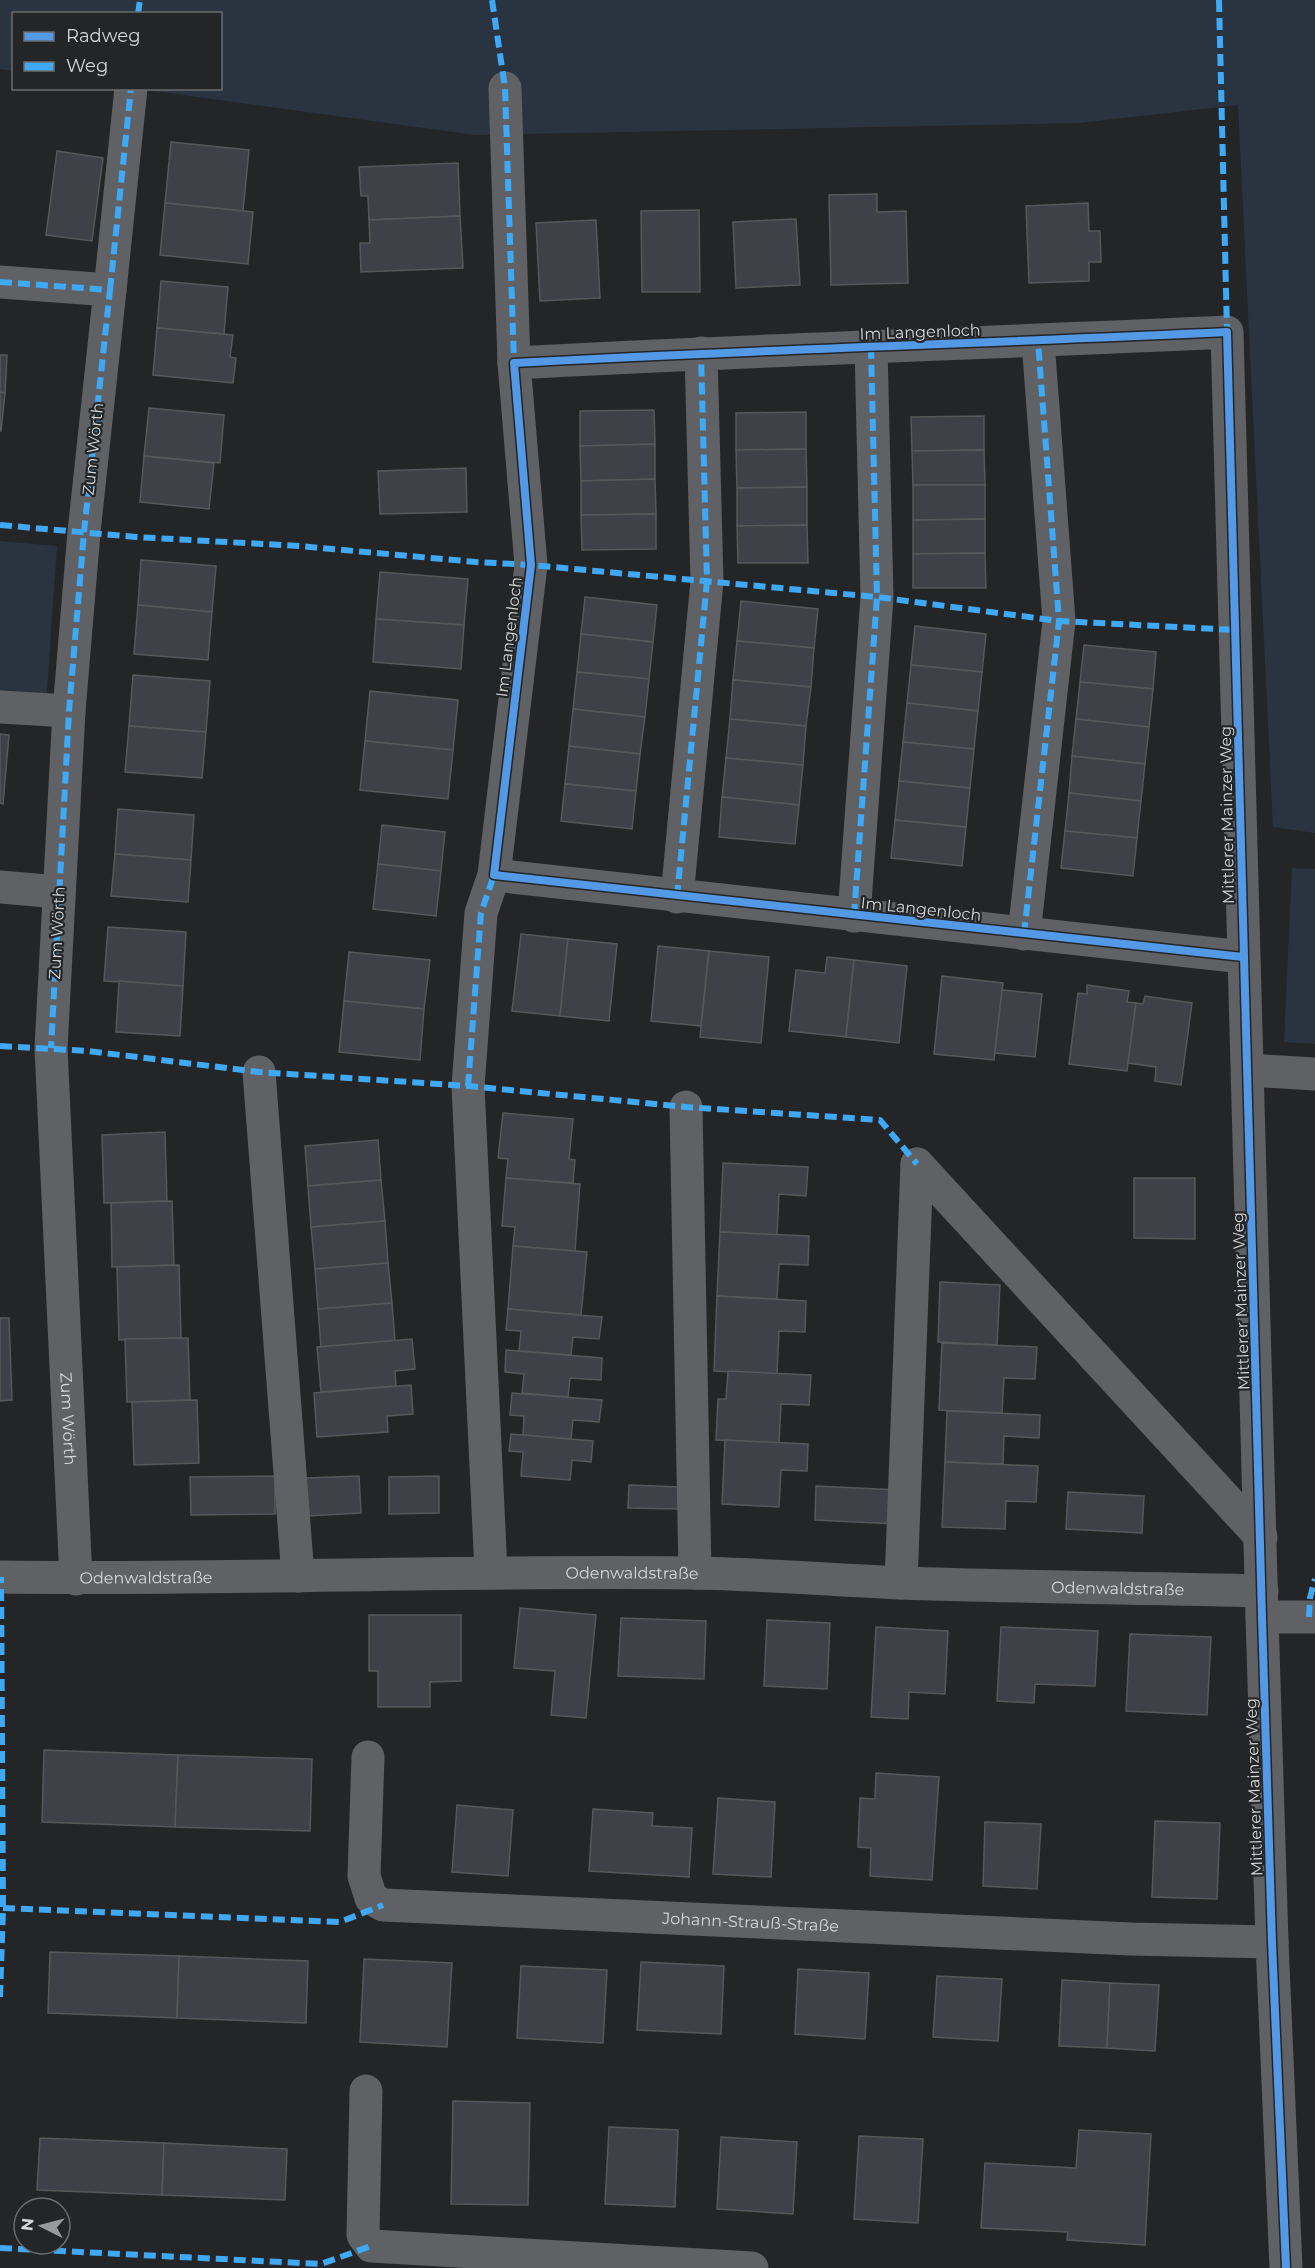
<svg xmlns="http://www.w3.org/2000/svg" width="1315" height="2268" font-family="Montserrat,sans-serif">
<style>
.green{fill:#2a3441}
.building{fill:#3e4147;stroke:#575859;stroke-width:1.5}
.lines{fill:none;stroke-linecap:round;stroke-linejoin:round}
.minor{stroke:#606165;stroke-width:33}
.quiet{stroke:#3fa9f5;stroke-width:6;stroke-dasharray:12 6;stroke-linecap:butt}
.cycleway-casing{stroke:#232527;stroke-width:11}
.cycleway{stroke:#5399e6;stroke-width:8}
.labels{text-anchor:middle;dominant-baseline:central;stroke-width:4.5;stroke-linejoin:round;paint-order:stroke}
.street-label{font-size:16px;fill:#d6d7d9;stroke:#232527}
</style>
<rect width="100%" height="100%" fill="#242526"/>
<g class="green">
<path d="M0,0H1315V833L1273,827L1238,105L1079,123L475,135L139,89L220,88V14H14L13,71L0,69Z"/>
<path d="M0,541L57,546L46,705L0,702Z"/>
<path d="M1292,868L1315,869V1044L1284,1042Z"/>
</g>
<g class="building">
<path d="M171,142L249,150L243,211L165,203Z"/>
<path d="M57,151L103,158L92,241L46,235Z"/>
<path d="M458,163L460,216L369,220L368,196H361L359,167Z"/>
<path d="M877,194V212L906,211L908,283L831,285L829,195Z"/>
<path d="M165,203L253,212L248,264L160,255Z"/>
<path d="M1088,203L1089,231H1100L1101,262H1089V281L1029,283L1026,206Z"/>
<path d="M699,210L700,292H642L641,211Z"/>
<path d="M460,216L463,268L361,272L360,243H370L369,220Z"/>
<path d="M796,219L800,285L736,288L733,222Z"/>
<path d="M596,220L600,298L540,301L536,223Z"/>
<path d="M161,281L228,287L224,334L157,328Z"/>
<path d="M157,328L233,335L230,357L236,358L233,383L153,375Z"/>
<path d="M0,355H7L5,393L0,392Z"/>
<path d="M0,392L5,393L1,431H0Z"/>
<path d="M149,408L224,415L220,463L144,456Z"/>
<path d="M654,410L655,444L580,446V411Z"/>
<path d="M806,412V449L736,450V413Z"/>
<path d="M984,416V450L912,451L911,417Z"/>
<path d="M655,444V479L581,481L580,446Z"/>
<path d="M806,449L807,487L737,488L736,450Z"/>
<path d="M984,450L985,485H913L912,451Z"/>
<path d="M144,456L214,463L209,509L140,502Z"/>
<path d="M466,468L467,512L380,514L378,471Z"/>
<path d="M655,479L656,514L581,515V481Z"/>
<path d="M913,485H985V519L913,520Z"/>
<path d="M807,487V525L737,526V488Z"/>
<path d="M656,514V549L582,550L581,515Z"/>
<path d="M985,519V553L913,554V520Z"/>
<path d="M807,525L808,563H738L737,526Z"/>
<path d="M985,553L986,588H913V554Z"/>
<path d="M141,560L216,566L212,612L138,605Z"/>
<path d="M380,572L468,579L464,625L376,619Z"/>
<path d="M585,597L657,605L653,642L581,634Z"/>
<path d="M741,601L818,609L814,648L737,641Z"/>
<path d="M138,605L212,612L208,660L134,654Z"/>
<path d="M376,619L464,625L461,669L373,662Z"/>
<path d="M915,626L986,634L982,672L911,665Z"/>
<path d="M581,634L653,642L649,679L577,672Z"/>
<path d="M737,641L814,648L811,687L733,680Z"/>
<path d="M1084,645L1156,652L1153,689L1080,682Z"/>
<path d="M911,665L982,672L978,711L907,703Z"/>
<path d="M577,672L649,679L645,717L573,709Z"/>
<path d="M133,675L210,681L206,732L129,726Z"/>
<path d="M733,680L811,687L806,726L730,719Z"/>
<path d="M1080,682L1153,689L1149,727L1076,719Z"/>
<path d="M370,691L458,700L453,750L365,741Z"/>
<path d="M907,703L978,711L974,749L903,742Z"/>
<path d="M573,709L645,717L640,754L569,746Z"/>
<path d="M730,719L806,726L803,765L726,758Z"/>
<path d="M1076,719L1149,727L1145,764L1072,756Z"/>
<path d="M129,726L206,732L202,778L125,772Z"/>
<path d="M0,734L9,735L3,804L0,803Z"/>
<path d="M365,741L453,750L448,799L360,790Z"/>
<path d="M903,742L974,749L970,788L899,781Z"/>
<path d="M569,746L640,754L636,791L565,784Z"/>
<path d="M1072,756L1145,764L1141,801L1069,793Z"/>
<path d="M726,758L803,765L799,805L722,797Z"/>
<path d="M899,781L970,788L966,827L895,820Z"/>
<path d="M565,784L636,791L632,829L561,821Z"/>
<path d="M1069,793L1141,801L1137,838L1065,831Z"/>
<path d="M722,797L799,805L795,844L719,837Z"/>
<path d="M118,809L194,815L191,860L115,854Z"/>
<path d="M895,820L966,827L962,866L891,858Z"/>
<path d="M382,825L445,832L441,871L378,864Z"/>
<path d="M1065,831L1137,838L1133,876L1061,868Z"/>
<path d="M115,854L191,860L188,902L111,896Z"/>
<path d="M378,864L441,871L436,916L373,909Z"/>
<path d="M108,927L186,932L183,986L104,981Z"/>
<path d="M521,934L568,939L560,1016L512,1011Z"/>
<path d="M568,939L617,944L609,1021L560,1016Z"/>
<path d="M658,946L709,951L701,1026L651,1021Z"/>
<path d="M709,951L769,957L761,1043L700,1037Z"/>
<path d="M349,952L430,960L424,1009L344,1001Z"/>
<path d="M827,957L854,960L846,1037L789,1031L796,970L825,973Z"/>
<path d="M854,960L907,966L899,1043L846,1037Z"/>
<path d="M942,976L1003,983L994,1060L934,1054Z"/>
<path d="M119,981L183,986L180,1036L116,1032Z"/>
<path d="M1087,985L1129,991L1127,1002L1136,1003L1127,1071L1069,1064L1078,993L1087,994Z"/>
<path d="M1002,990L1042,994L1035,1057L995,1053Z"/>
<path d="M1145,996L1192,1003L1181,1085L1155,1081L1156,1067L1128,1063L1136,1003L1143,1004Z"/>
<path d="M344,1001L424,1009L420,1060L339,1052Z"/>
<path d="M503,1113L573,1119L569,1159L575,1160L573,1183L506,1178L508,1159L498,1158Z"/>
<path d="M165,1132L167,1201L104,1203L102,1135Z"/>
<path d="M378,1140L381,1180L308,1186L305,1146Z"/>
<path d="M723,1163L808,1167L806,1196L779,1194L777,1235L720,1232Z"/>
<path d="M506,1178L580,1184L575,1251L513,1246L515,1227L502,1226Z"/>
<path d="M1134,1178H1195V1239L1134,1238Z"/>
<path d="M381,1180L385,1221L311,1227L308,1186Z"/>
<path d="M172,1201L174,1265L112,1267L111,1203Z"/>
<path d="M385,1221L388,1263L315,1269L311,1227Z"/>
<path d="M720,1232L809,1236L808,1265L779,1264L777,1299L717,1296Z"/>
<path d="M513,1246L587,1252L581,1315L508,1309Z"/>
<path d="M388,1263L392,1303L318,1309L315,1269Z"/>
<path d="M179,1265L181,1338L119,1340L117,1267Z"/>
<path d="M940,1282L1000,1285L997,1345L938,1342Z"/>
<path d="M717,1296L806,1301L805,1332L779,1331L777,1374L714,1371Z"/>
<path d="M392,1303L395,1341L321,1347L318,1309Z"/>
<path d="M508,1309L602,1317L599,1339L573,1337L571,1355L519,1351L521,1331L506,1330Z"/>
<path d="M0,1318H9L12,1400L0,1401Z"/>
<path d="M188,1338L190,1400L127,1402L125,1339Z"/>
<path d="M412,1339L415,1369L395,1371L396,1386L321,1392L317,1347Z"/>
<path d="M942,1343L1037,1347L1035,1379L1004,1378L1002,1413L939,1410Z"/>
<path d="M506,1350L602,1358L601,1380L570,1378L568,1397L522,1393L524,1374L505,1372Z"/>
<path d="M728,1371L811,1375L809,1405L781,1404L779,1443L716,1440L718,1399H726Z"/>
<path d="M411,1385L413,1414L387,1416L388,1432L317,1437L314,1393Z"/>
<path d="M512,1393L602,1400L599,1422L573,1420L571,1439L523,1435L524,1416L510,1415Z"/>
<path d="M197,1400L199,1463L134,1465L132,1402Z"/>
<path d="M947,1411L1040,1415L1039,1438L1004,1436L1003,1464L945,1462Z"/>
<path d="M511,1434L593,1441L591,1462L572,1460L570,1480L521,1476L523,1452L509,1451Z"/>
<path d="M725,1440L808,1444L807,1471L781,1470L779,1507L722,1504Z"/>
<path d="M945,1462L1038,1466L1036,1502L1006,1501L1005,1529L942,1527Z"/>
<path d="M275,1476V1514L191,1515L190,1477Z"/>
<path d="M359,1476L361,1513L307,1516L306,1478Z"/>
<path d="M439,1476V1513L389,1514V1477Z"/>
<path d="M629,1485L680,1487L679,1509L628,1508Z"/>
<path d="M816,1486L898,1490L896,1524L815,1520Z"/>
<path d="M1068,1492L1144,1496L1142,1533L1066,1529Z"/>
<path d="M520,1608L596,1615L586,1718L551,1715L555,1671L514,1668Z"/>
<path d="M369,1615H461V1681L430,1682V1707H378V1671H369Z"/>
<path d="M621,1618L706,1621L704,1679L618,1676Z"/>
<path d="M767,1620L830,1623L827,1689L764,1686Z"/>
<path d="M876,1627L948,1631L945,1694L909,1692L908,1719L871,1717Z"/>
<path d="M1001,1627L1098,1631L1095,1686L1035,1684L1034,1703L997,1701Z"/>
<path d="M1130,1634L1211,1637L1207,1715L1126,1711Z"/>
<path d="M44,1750L178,1755L175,1827L42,1822Z"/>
<path d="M178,1755L312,1759L310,1831L175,1827Z"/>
<path d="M876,1773L939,1777L932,1880L870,1876L871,1848L858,1847L860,1798L875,1799Z"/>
<path d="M718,1798L775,1802L771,1877L713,1874Z"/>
<path d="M457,1805L513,1810L508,1876L452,1872Z"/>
<path d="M593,1809L653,1813L652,1826L692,1828L689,1877L589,1871Z"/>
<path d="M1155,1821L1220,1823L1217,1899L1152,1897Z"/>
<path d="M985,1822L1041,1824L1037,1889L983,1886Z"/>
<path d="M50,1952L179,1956L177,2018L48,2013Z"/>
<path d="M179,1956L308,1961L306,2023L177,2018Z"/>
<path d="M364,1959L452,1963L447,2047L360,2042Z"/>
<path d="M641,1962L724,1966L721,2034L637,2030Z"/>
<path d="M521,1966L607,1970L603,2043L517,2038Z"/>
<path d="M798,1969L869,1973L865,2039L795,2034Z"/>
<path d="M937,1976L1002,1979L998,2041L933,2037Z"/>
<path d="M1062,1980L1110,1983L1107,2048L1059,2046Z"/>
<path d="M1110,1983L1159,1985L1155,2051L1107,2048Z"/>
<path d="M453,2101L530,2103L528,2205L451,2204Z"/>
<path d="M609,2127L678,2130L675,2207L605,2204Z"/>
<path d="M1079,2130L1151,2134L1145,2245L1067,2240L1068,2232L981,2228L985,2163L1076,2168Z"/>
<path d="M859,2136L923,2139L918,2223L854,2219Z"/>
<path d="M721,2137L797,2142L793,2214L717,2209Z"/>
<path d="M40,2138L164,2143L162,2195L37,2190Z"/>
<path d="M164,2143L287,2149L285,2200L162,2195Z"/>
</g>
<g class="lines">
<g class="minor">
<path d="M505,88L514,363"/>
<path id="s1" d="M0,282L110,290L84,532L69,711L51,1048L76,1579"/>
<path d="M110,290L131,88"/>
<path d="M0,707L69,711"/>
<path d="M0,887L59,892"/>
<path d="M677,897L707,581L701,353"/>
<path d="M854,916L877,597L871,348"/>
<path d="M1024,934L1059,621L1038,341"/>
<path d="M1243,957L494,875L531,565L514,363C752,350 990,343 1227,332L1262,1617L1272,1942L1286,2268"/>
<path d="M1248,1070L1315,1074"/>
<path d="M259,1072L298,1576"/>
<path d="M686,1107L695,1573"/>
<path d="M917,1164L1261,1537"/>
<path d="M491,1572L468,1086L481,913L494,875"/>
<path id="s2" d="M0,1577C231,1580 461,1570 691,1573C761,1574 831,1580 901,1583C1021,1587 1142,1588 1262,1591"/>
<path d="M901,1583L917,1164"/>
<path d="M1262,1617H1315"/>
<path id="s3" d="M368,1757L364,1876L371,1898L383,1905L1131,1939L1272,1942"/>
<path d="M366,2091L363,2235L371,2246L752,2268"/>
</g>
<g class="quiet">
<path d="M492,0L505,88L514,363"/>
<path d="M1219,0L1227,332L1225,333"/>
<path d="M138,14L140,0"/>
<path d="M0,282L110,290L84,532L69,711L51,1048"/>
<path d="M110,290L131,88"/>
<path d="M0,525L136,537L299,546L476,562L531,565L877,597L1059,621L1236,630"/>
<path d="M677,897L707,581L701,353"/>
<path d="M854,916L877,597L871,348"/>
<path d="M1024,934L1059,621L1038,341"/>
<path d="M0,1046L88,1051L259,1072L468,1086L686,1107L880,1120L917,1164"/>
<path d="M468,1086L481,913L494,875"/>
<path d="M1309,1617L1310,1598L1315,1579"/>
<path d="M3,1908L340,1922L383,1905"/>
<path d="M0,1997L3,1908L1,1577"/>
<path d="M0,2248L321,2264L371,2246"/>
</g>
<g class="cycleway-casing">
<path id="cycleway" d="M1243,957L494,875L531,565L514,363C752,350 990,343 1227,332L1262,1617L1272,1942L1286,2268"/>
</g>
<use href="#cycleway" class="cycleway"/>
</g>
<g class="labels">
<g class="street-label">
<text transform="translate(920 332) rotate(-2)">Im Langenloch</text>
<text transform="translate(93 449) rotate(-84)">Zum Wörth</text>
<text transform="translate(509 637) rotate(-83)">Im Langenloch</text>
<text transform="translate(1227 815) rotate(-91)">Mittlerer Mainzer Weg</text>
<text transform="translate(921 909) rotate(6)">Im Langenloch</text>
<text transform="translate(57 933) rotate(-87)">Zum Wörth</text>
<text transform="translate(1241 1301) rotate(-92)">Mittlerer Mainzer Weg</text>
<text stroke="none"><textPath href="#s1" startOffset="1242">Zum Wörth</textPath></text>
<text stroke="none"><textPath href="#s2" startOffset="632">Odenwaldstraße</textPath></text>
<text stroke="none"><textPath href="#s2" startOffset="146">Odenwaldstraße</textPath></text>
<text stroke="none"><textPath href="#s2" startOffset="1118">Odenwaldstraße</textPath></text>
<text transform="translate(1254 1787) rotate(-92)">Mittlerer Mainzer Weg</text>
<text stroke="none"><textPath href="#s3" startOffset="524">Johann-Strauß-Straße</textPath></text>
</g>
</g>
<rect x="12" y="12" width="210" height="78" fill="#232527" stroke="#6b6c6e" stroke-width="1.5"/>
<rect x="24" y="32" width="30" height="9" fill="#5399e6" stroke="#6b6c6e" stroke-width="1.5"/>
<text x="66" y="42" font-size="18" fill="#d6d7d9">Radweg</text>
<rect x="24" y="62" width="30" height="9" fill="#3fa9f5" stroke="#6b6c6e" stroke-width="1.5"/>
<text x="66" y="72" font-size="18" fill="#d6d7d9">Weg</text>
<g transform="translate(42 2226) rotate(276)"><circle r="28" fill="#232527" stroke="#6b6c6e" stroke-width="1.5"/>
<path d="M0-4.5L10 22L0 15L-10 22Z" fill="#98999a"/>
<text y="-9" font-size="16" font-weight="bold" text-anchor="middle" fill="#d6d7d9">N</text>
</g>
</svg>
